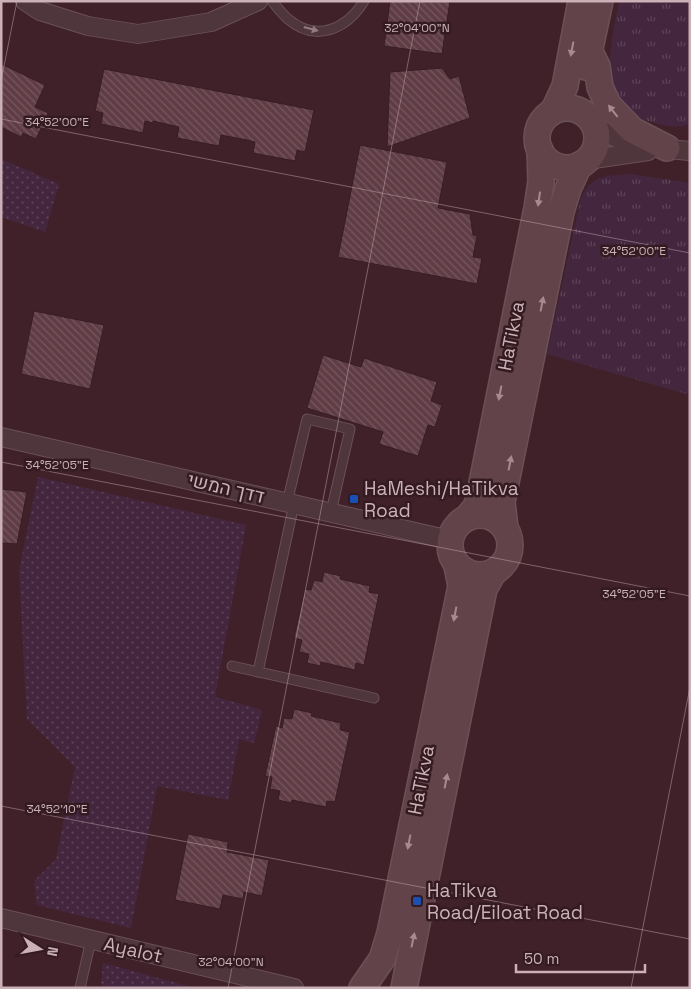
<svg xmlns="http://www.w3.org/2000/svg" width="691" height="989" font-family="'Space Grotesk',Heebo,sans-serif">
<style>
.grass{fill:url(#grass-tufts)}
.park{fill:url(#park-dots)}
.building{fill:url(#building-back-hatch);stroke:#361d23}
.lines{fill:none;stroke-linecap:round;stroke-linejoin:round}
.lane-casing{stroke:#6a5157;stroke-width:11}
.street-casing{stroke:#6a5157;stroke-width:20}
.secondary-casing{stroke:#6a5157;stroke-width:28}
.lane{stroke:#4f353c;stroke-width:9}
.street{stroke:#4f353c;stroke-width:18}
.secondary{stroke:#63434a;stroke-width:25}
.oneway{fill:#937980}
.oneway2{fill:#a78a91}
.ticks{fill:none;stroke:#cbb1b7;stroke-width:1;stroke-opacity:0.45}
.transit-dot{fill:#1a4fb4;stroke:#341b21;stroke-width:2}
.labels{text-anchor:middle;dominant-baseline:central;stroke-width:5;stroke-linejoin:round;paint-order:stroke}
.street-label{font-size:19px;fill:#cbb1b7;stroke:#341b21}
.poi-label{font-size:19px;fill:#cbb1b7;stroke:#341b21;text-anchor:start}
.ticks-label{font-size:12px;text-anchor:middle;fill:#cbb1b7;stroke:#341b21;stroke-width:5;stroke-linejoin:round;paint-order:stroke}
</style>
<defs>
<pattern id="grass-tufts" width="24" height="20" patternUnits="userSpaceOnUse" patternTransform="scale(1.25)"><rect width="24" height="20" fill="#44273f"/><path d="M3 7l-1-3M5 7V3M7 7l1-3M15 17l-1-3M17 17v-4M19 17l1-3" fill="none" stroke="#5e4458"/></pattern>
<pattern id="park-dots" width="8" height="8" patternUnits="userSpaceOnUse" patternTransform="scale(1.25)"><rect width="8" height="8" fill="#44273f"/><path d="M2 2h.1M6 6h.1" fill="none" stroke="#5e4458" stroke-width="1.8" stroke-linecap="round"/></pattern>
<pattern id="building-back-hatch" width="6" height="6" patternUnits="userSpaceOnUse" patternTransform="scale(1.25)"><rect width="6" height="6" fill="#603d46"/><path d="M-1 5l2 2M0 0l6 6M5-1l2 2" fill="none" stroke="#75575e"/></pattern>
</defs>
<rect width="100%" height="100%" fill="#40212a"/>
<g class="grass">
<path d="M619,1H690L689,124C676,129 666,126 652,122C594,107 611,45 619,1Z"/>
<path d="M631,174L690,183V395L547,354L581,198C594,173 605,177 631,174Z"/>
</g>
<g class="park">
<path d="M1,159L59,184L45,232L1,217Z"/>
<path d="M38,477L246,525L215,697L262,710L254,743L239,739L228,800L157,786L131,928L37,905L34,881L56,859L75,767L27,719L19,571Z"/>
<path d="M103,963L195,988H107L101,984Z"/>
</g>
<g class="building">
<path d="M390,1H450L442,54L384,46Z"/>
<path d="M1,64L45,85L35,107L48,113L36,139L23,133L21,137L1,127Z"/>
<path d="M442,68L450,79L459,76L470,118L387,147L390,72Z"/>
<path d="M104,69L314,110L305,152L297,150L295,161L253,153L255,142L247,140L221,135L219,146L177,138L179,127L153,121V123L145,121L143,133L101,124L103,113L95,111Z"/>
<path d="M360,145L447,162L438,208L470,214L473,235L477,236L473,257L482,258L477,284L338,257Z"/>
<path d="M34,311L104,325L90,389L21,374Z"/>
<path d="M323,355L361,367L364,358L437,382L431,401L442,405L435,427L428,425L418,456L379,444L383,432L307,408Z"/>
<path d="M1,489L27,492L17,544L1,543Z"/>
<path d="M324,572L341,576L340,579L370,586L369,592L379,594L364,665L356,663L355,670L321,662L320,666L307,663L309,654L299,652L302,640L294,638L305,589L311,590L314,580L322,582Z"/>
<path d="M294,709L312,713L311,716L341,723L340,730L350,732L335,802L327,801L326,807L292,800L291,803L278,800L280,791L270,789L272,777L265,776L276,726L282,728L284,718L292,719Z"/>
<path d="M188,834L228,842L227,852L269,860L262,896L244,892L243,899L223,895L220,909L175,900Z"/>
</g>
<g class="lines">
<g class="lane-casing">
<g id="lane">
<path d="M272,1C277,7 282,14 288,19C316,43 347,29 364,1"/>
<path d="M287,503L307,419L350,429L331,512"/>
<path d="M232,666L374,698"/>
<path d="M258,672L294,504"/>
<path d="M80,988L91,940"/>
</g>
</g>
<g class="street-casing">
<g id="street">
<path d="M25,1L40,11L88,26L138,34L211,22L258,1"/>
<path d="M594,125C620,146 657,148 690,151"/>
<path d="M587,160L648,151"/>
<path d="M1,437L450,540"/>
<path d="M1,918L294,988"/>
</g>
</g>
<g class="secondary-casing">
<g id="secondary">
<path d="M589,50L597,66L600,87L608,105L632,130L667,148"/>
<path d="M586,67L600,1"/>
<circle cx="567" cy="138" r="30"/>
<path d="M554,110L565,86L581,1"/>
<circle cx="480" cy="545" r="30"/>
<path d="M467,518L476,507L479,498L537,208L541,182L540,150"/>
<path d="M505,528L502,502L561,212L568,189L579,165"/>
<path d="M362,988L382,959L390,933L461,586L457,566"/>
<path d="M404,988L484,589L493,573"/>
</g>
</g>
<use href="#lane" class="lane"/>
<use href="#street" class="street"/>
<use href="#secondary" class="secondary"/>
</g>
<defs><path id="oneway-solid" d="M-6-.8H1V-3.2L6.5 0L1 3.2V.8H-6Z" transform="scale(1.25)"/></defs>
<use class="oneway" href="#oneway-solid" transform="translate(311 29) rotate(15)"/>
<g class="oneway2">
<use href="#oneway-solid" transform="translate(572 49) rotate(101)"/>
<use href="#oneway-solid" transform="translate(613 111) rotate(-128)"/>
<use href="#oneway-solid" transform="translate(539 199) rotate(98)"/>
<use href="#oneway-solid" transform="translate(542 304) rotate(-79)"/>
<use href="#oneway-solid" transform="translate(500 393) rotate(101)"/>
<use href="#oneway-solid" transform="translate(510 463) rotate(-79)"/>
<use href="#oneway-solid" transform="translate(455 614) rotate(101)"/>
<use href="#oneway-solid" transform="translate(446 781) rotate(-79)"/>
<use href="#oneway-solid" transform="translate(409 842) rotate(101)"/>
<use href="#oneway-solid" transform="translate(413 940) rotate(-78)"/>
</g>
<path class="ticks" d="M1,81L17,1M1,119L690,253M1,462L690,596M1,806L690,939M228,988L420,1M631,988L690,687"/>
<g class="transit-dot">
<rect x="349" y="494" width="10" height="10" rx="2.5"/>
<rect x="412" y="896" width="10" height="10" rx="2.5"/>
</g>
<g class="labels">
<g class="street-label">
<text transform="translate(511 336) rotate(-79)">HaTikva</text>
<text transform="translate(226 488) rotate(13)">דדך המשי</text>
<text transform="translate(421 780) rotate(-79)">HaTikva</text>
<text transform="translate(133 950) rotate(13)">Ayalot</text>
</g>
<g class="poi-label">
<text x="364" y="488">HaMeshi/HaTikva<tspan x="364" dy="22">Road</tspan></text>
<text x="427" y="890">HaTikva<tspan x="427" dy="22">Road/Eiloat Road</tspan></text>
</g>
</g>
<g class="ticks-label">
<text x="417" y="32">32°04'00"N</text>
<text x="57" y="126">34°52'00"E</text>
<text x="634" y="255">34°52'00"E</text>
<text x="57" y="469">34°52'05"E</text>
<text x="634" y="598">34°52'05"E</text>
<text x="57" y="813">34°52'10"E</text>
<text x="231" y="966">32°04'00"N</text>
</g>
<rect width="691" height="989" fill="none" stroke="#cbb1b7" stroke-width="5"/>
<g transform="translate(40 949) rotate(101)" stroke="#341b21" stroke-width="4" paint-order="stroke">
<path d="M0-4L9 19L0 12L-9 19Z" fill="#cbb1b7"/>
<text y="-8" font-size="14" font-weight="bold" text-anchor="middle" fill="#cbb1b7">N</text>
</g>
<path d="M516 964v8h129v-8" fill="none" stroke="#cbb1b7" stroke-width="2.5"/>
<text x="524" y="964" font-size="15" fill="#cbb1b7" stroke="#341b21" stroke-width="4" paint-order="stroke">50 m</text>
</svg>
